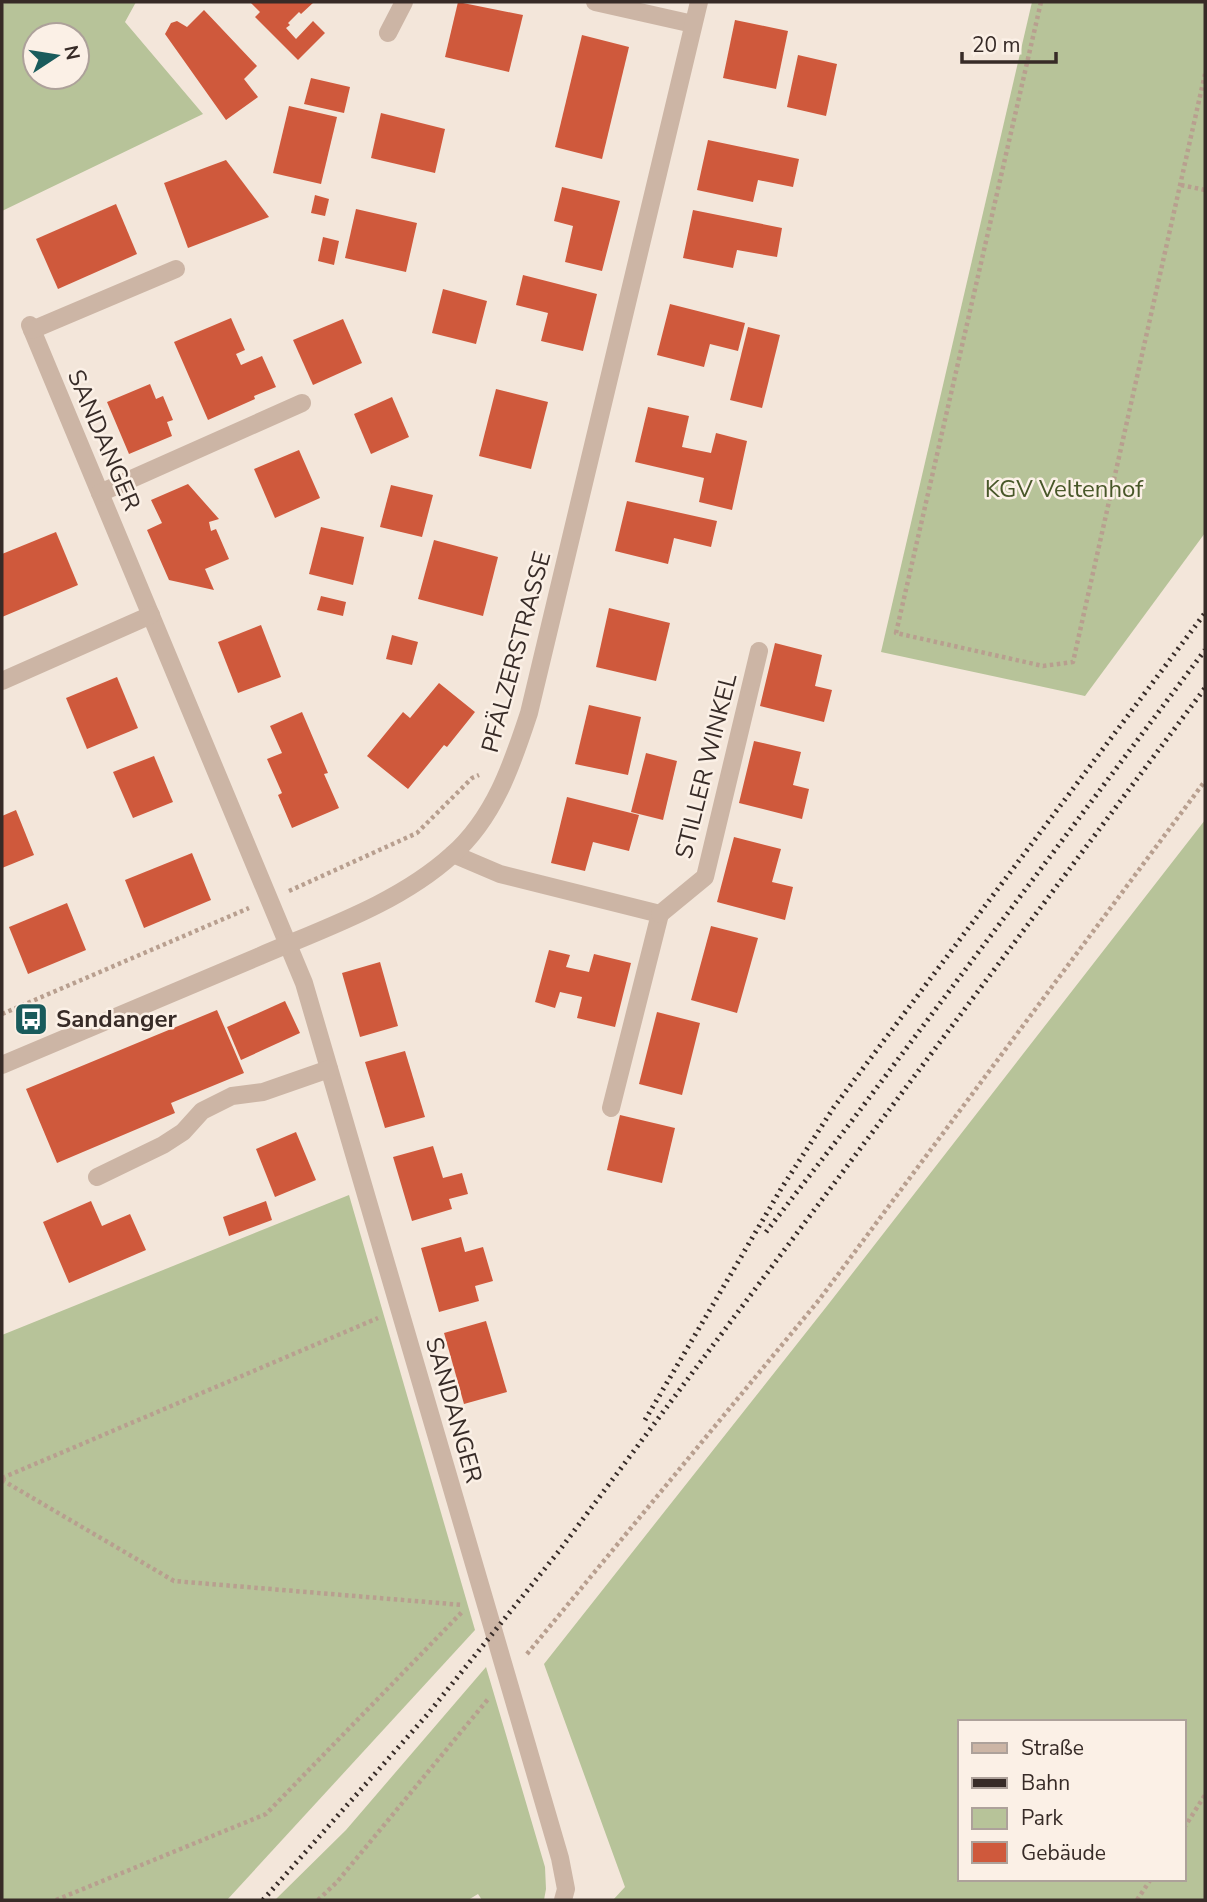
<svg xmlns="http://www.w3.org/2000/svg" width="1207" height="1902" font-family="'Nunito Sans',sans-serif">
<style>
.green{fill:#b7c399;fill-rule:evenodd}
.building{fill:#cf593c}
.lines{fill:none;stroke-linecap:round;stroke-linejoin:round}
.path{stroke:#b89f8f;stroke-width:4.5;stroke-dasharray:3.5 3.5;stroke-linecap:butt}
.minor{stroke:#ccb5a5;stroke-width:18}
.rail{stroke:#372b27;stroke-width:5;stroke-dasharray:2 5;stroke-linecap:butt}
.labels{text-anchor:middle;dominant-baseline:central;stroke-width:5;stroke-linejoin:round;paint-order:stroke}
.street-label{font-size:24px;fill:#372b27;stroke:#fbf0e6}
.park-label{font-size:24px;fill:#485729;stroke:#fbf0e6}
.poi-label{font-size:24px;font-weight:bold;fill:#372b27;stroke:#fbf0e6;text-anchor:start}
</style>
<rect width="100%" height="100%" fill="#f3e6da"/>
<g class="green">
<path d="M7,2H136L125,22L203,114L2,211V4ZM35,35H77V77H35Z"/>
<path d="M1032,2H1205V533L1085,696L881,652Z"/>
<path d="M1205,820V1900H613L625,1887L544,1664L827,1306ZM960,1722H1184V1879H960Z"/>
<path d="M349,1195L475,1630L227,1900H2V1335Z"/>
<path d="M486,1667L545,1867L546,1889L544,1900H482L478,1894L468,1900H275L346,1830Z"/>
</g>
<g class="building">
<path d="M250,2H314L301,14L299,12L288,23L290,25L286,28L296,39L313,21L325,33L298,60L255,17L260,12Z"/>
<path d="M458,2L523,15L509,72L445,57Z"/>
<path d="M204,10L257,66L244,79L258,97L226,120L165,34L171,23L177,21L187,27Z"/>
<path d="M735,20L788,31L776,89L723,78Z"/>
<path d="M582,35L629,47L602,159L555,147Z"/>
<path d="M798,55L837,64L826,116L787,107Z"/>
<path d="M311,78L350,87L344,113L304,104Z"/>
<path d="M289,106L337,117L321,184L273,173Z"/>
<path d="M381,113L445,129L435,173L371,158Z"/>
<path d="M708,140L799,159L793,187L758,180L753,202L697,190Z"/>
<path d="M226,160L269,217L188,248L164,183Z"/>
<path d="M562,187L620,201L602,271L565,262L573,226L554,221Z"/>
<path d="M315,195L329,199L325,216L311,213Z"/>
<path d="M116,204L137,254L58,289L36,239Z"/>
<path d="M356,209L417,223L406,272L345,258Z"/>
<path d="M693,210L782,228L777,257L737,250L733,268L683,258Z"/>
<path d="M323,237L339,241L334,265L318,261Z"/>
<path d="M523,275L597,294L583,351L541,341L548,313L516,305Z"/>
<path d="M443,289L487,301L476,344L432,333Z"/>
<path d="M670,304L745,323L738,351L710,344L704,367L657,355Z"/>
<path d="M231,318L245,350L236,354L241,365L262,356L276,387L254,396L255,399L208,420L174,342Z"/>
<path d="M343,319L362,363L313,385L293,340Z"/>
<path d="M748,327L780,335L762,408L730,400Z"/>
<path d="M150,384L156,399L163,396L173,420L167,422L172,436L129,454L107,402Z"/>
<path d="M496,389L548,402L531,469L479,456Z"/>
<path d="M392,397L409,437L371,454L354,414Z"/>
<path d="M648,407L689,416L682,447L711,453L716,433L747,441L732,510L699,502L704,478L635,462Z"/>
<path d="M299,450L320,498L275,518L254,469Z"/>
<path d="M188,484L219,519L209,522L211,531L216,529L229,559L205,569L214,590L169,580L147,530L162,523L151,500Z"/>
<path d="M391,485L433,495L422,537L380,527Z"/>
<path d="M627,501L717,521L711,547L674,538L668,564L615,551Z"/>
<path d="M321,527L364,537L353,585L309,574Z"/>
<path d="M56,532L78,585L2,617V554Z"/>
<path d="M434,540L498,557L483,616L418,599Z"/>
<path d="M321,596L346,602L343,616L317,610Z"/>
<path d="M609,608L670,623L656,681L596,667Z"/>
<path d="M261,625L281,677L238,693L218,642Z"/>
<path d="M392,635L418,642L412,665L386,659Z"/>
<path d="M775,643L822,655L815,686L832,690L824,722L760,706Z"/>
<path d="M117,677L138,728L87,749L66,698Z"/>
<path d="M439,683L475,712L447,747L444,745L408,789L367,756L403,712L410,718Z"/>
<path d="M589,705L641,717L628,775L575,764Z"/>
<path d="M302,712L328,773L324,774L339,808L292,828L278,795L282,793L267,759L282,753L270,726Z"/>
<path d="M754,741L801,752L793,785L809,789L802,819L739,803Z"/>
<path d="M646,753L677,761L663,820L631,812Z"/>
<path d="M154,756L173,802L133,818L113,772Z"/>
<path d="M567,797L639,815L629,851L593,842L585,871L551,863Z"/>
<path d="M16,810L34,855L2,868V816Z"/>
<path d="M734,837L781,849L772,882L793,887L785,920L717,902Z"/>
<path d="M192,853L211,900L144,928L125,880Z"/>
<path d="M67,903L86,950L28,974L9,927Z"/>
<path d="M711,926L758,938L737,1013L691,1000Z"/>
<path d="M549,950L570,955L566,967L589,972L594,954L631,963L615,1027L577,1018L582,997L560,992L555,1008L535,1002Z"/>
<path d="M380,962L398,1026L360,1037L342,973Z"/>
<path d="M285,1001L300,1033L241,1060L227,1027Z"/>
<path d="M217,1010L244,1073L171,1103L175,1113L57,1163L26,1089Z"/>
<path d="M657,1012L700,1023L682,1095L639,1084Z"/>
<path d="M405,1051L425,1117L385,1128L365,1062Z"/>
<path d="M620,1115L675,1128L662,1183L607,1170Z"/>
<path d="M296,1132L316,1180L275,1197L256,1149Z"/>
<path d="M433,1146L443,1178L462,1173L468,1194L449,1199L452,1209L412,1221L393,1157Z"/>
<path d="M91,1201L102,1226L130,1214L146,1250L69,1283L43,1222Z"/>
<path d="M266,1201L272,1220L229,1236L223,1217Z"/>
<path d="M461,1237L465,1252L483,1247L493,1281L475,1286L479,1301L439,1312L421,1248Z"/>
<path d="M486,1321L507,1392L464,1404L444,1333Z"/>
</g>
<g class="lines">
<g class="path">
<path d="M1041,2L896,633L1043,666L1073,662L1205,74"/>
<path d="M1181,185L1205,190"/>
<path d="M289,891L417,833L472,778L479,775"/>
<path d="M2,1014L249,908"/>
<path d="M2,1478L378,1318"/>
<path d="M2,1480L174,1581L463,1605"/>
<path d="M527,1654L819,1300L1205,781"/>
<path d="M1184,1828L1205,1795"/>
<path d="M56,1900L266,1814L463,1611"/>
<path d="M318,1900L337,1882L489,1698"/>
<path d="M1137,1900L1151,1879"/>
</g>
<g class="minor">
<path d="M595,2L693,24"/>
<path d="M388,33L404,2"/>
<path d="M30,325L304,983L560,1858L566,1889L563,1900"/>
<path d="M32,330L176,269"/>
<path d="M100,493L302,403"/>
<path d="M2,681L151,615"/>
<path d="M453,854L500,874L660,914L611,1108"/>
<path d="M660,914L705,877L759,651"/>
<path d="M2,1065C88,1028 174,992 260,956C325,928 399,903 452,855C494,818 512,765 529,713L699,2"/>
<path d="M97,1177L163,1145L183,1132L202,1111L232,1096L263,1092L329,1069"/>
</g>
<g class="rail">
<path d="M766,1232L851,1122L1205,650"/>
<path d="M645,1420L781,1189L834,1107L1205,613"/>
<path d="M263,1900L427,1715L559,1551L1205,688"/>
</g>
</g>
<defs>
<g id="bus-square" transform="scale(1.75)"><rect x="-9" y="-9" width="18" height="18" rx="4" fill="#195b5c" stroke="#fbf0e6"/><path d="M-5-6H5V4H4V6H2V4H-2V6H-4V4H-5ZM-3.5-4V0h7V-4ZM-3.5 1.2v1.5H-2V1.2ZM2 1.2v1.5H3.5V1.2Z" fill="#fff"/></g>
</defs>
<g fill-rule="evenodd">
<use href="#bus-square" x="31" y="1019"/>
</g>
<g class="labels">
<g class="street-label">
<text transform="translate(104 440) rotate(67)">SANDANGER</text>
<text transform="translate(516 652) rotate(-75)">PFÄLZERSTRASSE</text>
<text transform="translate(706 766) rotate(-76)">STILLER WINKEL</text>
<text transform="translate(454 1410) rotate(74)">SANDANGER</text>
</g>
<g class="park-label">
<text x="1064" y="489">KGV Veltenhof</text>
</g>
<g class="poi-label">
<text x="56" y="1019">Sandanger</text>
</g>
</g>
<rect width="1207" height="1902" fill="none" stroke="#372b27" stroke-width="7"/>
<rect x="958" y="1720" width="228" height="161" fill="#fbf0e6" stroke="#ada19a" stroke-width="2"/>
<rect x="972" y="1743" width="35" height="10" fill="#ccb5a5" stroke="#ada19a" stroke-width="2"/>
<text x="1021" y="1755" font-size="21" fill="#372b27">Straße</text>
<rect x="972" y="1778" width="35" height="10" fill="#372b27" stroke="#ada19a" stroke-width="2"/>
<text x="1021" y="1790" font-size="21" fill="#372b27">Bahn</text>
<rect x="972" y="1808" width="35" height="21" fill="#b7c399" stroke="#ada19a" stroke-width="2"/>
<text x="1021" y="1825" font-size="21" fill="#372b27">Park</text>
<rect x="972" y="1842" width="35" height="21" fill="#cf593c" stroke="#ada19a" stroke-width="2"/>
<text x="1021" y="1860" font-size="21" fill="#372b27">Gebäude</text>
<g transform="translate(56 56) rotate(78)"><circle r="33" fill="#fbf0e6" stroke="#ada19a" stroke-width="2"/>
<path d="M0-5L12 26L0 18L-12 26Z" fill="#195b5c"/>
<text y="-10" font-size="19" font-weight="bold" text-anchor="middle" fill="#372b27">N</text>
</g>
<path d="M962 52v10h94v-10" fill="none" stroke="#372b27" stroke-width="3.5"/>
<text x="972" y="52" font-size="21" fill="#372b27" stroke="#fbf0e6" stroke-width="5" paint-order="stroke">20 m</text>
</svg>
